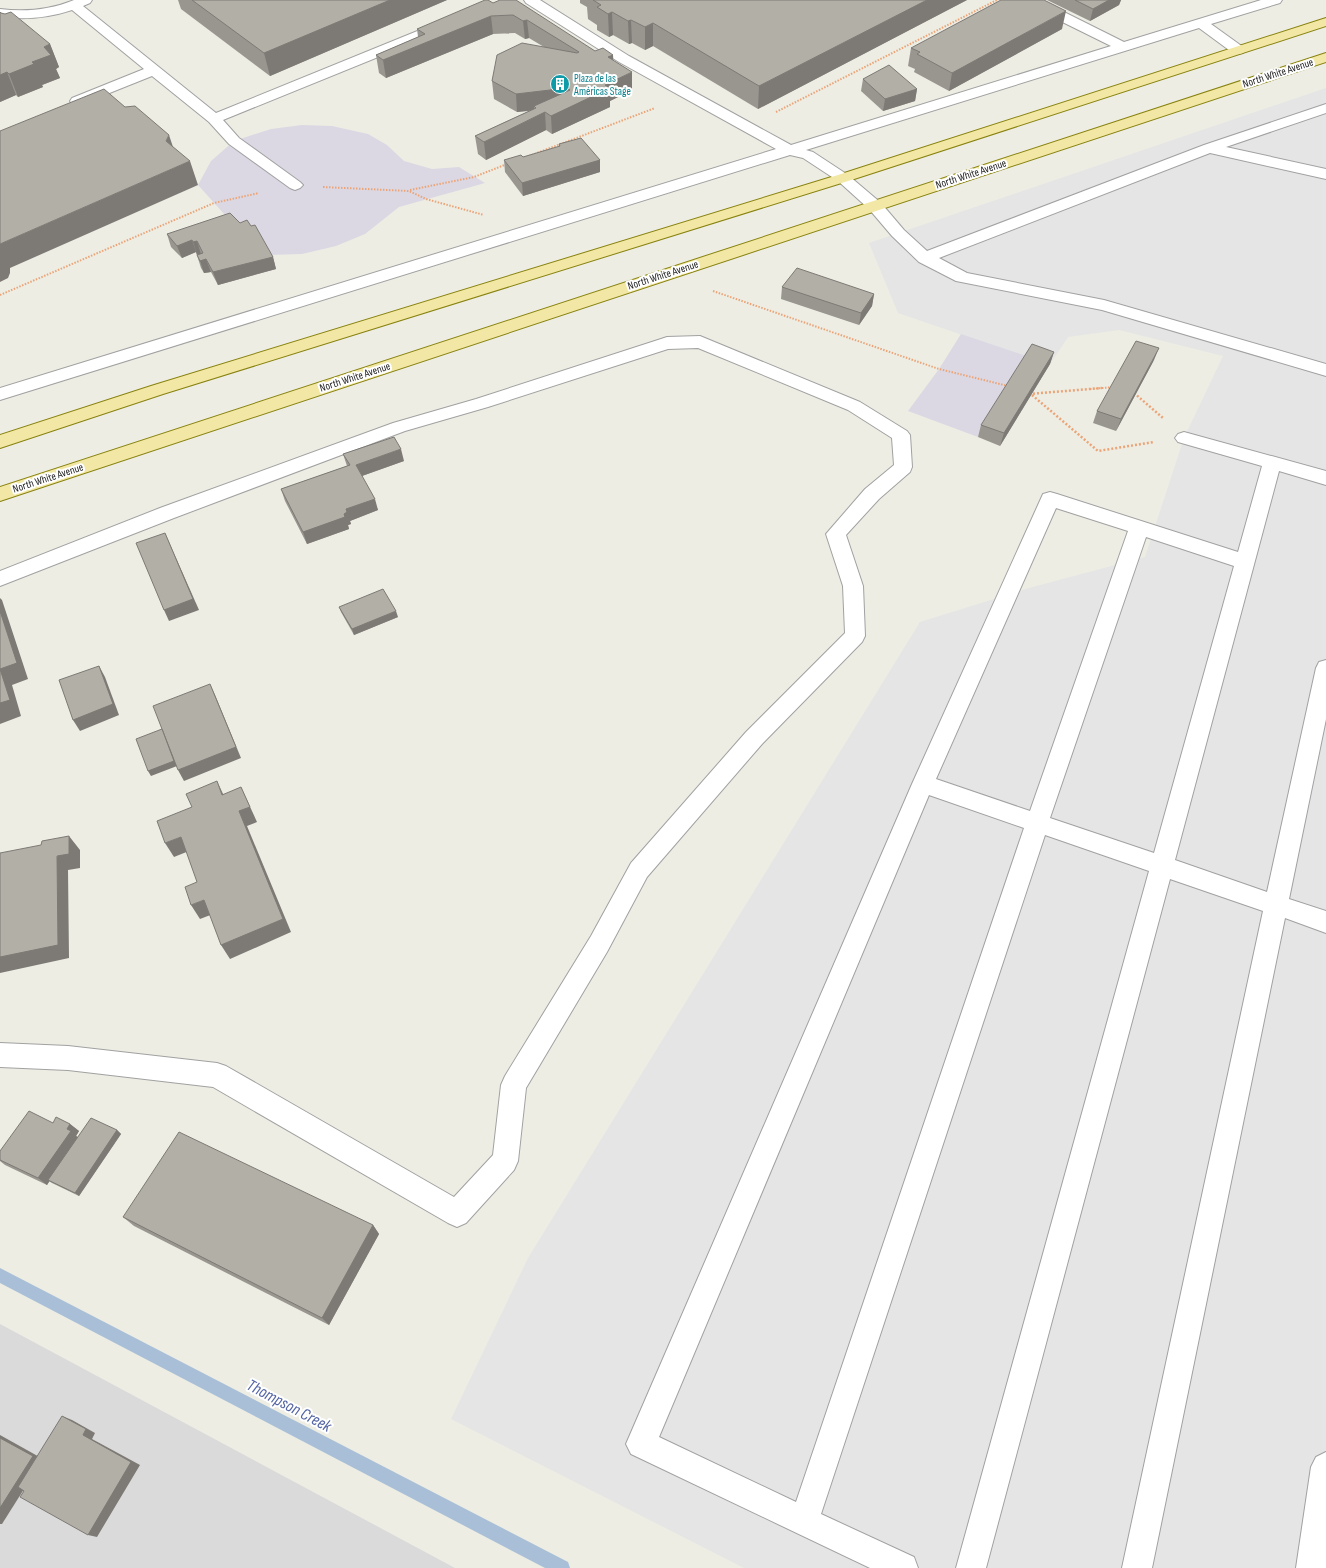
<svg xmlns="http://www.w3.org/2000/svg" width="1326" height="1568" font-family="'Sofia Sans Condensed',sans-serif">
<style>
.residential{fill:#dbdada}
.parking{fill:#e5e5e5}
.plaza{fill:#dbd8e3}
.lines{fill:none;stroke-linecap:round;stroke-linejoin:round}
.stream{fill:#a8bfd7;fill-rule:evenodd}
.minor-casing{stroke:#a1a1a1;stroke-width:2}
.major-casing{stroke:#88820f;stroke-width:2}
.path-far1{stroke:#eca477;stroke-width:2;stroke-dasharray:1.5 1.5;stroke-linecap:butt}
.path{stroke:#eca477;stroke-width:2.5;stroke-dasharray:2 2;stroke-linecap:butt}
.minor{fill:#fff;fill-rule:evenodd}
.major{fill:#f2e7a4;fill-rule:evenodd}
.wall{fill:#999690}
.shaded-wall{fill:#7d7a75}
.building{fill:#b2afa7;stroke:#7d7a75}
.labels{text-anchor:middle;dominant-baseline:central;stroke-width:4;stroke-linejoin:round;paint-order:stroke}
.far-street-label{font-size:11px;fill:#1d1d1d;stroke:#fff}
.far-culture-label{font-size:11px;fill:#0d838f;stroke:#fff;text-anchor:start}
.near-water-label{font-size:17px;font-style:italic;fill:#5364a3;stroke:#fff}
</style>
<rect width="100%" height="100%" fill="#edede4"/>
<path class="residential" d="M0,1324L455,1568H0Z"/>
<path class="parking" d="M1326,88V1568H744L451,1419L528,1258L920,622L1029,588L1145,557L1184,438L1223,356L1119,330L1068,337L1050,364L1006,350L898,313L869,243Z"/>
<g class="plaza">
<path d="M302,125L332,126L368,134L387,145L404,161L432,169L459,167L485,183L399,207L365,234L336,246L302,254L268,255L234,225L198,185L211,161L234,141L271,129Z"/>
<path d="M961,334L1029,357L978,437L908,411L939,369Z"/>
</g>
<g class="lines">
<path class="stream" d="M0,1268L568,1562L570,1568H545L0,1283Z"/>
<g class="minor-casing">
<g id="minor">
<path d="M74,0H92L90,3L83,6L216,113L442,21L447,20L452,21L454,24L452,27L223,120L239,138L300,182L303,185L300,188L295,190L290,188L229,144L209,122L152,76L82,104L77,105L72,104L70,101L72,98L144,69L72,10C48,18 25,20 0,17V9C25,12 50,10 74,0Z"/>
<path d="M524,0H540L629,56L791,145L1111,46L1024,3L1022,0H1040L1124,42L1261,0H1282L1280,3L1211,24L1243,47L1245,50L1243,53L1238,54L1233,53L1199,28L806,150L813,152L848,175L881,203L904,230L927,251L1204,145L1326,104V113L1226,147L1326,169V179L1210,153L939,258L967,273L1104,300L1326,364V376L1102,310L956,281L919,262L892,236L869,209L838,181L803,158L790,155L0,400V388L776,149L619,62L526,3Z"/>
<path d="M700,336L860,402L907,431L910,435L912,467L910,472L879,499L846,535L863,586L865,636L862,642L762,744L647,877L607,952L526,1088L518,1161L514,1170L466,1223L457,1227L448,1223L213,1087L68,1070L0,1067V1043L68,1046L217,1063L226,1066L454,1197L493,1155L501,1085L505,1076L591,936L631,863L746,732L845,633L843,586L826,534L865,489L894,465L892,438L848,410L698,348L668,349L488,407L405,431L174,518L0,586V571L160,508L393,423L476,399L661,339L667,337Z"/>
<path d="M1184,432L1326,471V485L1279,471L1175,860L1267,892L1316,668L1319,662L1326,660V719L1289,899L1326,911V933L1285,918L1152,1568H1122L1263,911L1170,879L986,1568H956L1149,871L1045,835L821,1514L914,1557L918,1568H870L631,1454L626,1444L912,784L1043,494L1050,492L1057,494L1238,552L1262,466L1178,442L1175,438L1178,434ZM1056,508L1128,531L1030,811L936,779ZM1146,537L1234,566L1154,853L1050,818ZM929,795L1024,828L796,1502L659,1437Z"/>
<path d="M1326,1452V1568H1296L1311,1467L1316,1457Z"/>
</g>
</g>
<g class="major-casing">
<g id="major">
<path d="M1326,18V26L848,181L163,394L0,448V435L151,386L838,175Z"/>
<path d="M1326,53V62L0,501V487Z"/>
</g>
</g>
<g class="path-far1">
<path d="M776,112L997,0"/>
<path d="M529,156L655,108"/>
<path d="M323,187L409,191L426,199L484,215"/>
<path d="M410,190L474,177L507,164"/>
<path d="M713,291L939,369L1008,386"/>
<path d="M0,295L214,203L259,193"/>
<path d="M1090,389L1114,387"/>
</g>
<g class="path">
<path d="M1134,393L1163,418"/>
<path d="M1029,394L1102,388"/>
<path d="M1032,395L1098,451L1154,442"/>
</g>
<use href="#minor" class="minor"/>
<use href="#major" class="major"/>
</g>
<g class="wall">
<path d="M178,0H447L270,76L181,9Z"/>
<path d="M580,0H967L758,109L653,46L645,50L632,43L629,44L613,35L609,37L597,30V25L588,19L587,7L580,3Z"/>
<path d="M1047,0H1121L1119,5L1090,21Z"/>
<path d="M493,3L595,51L613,55V60L632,90L610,101V107L552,134L546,130L486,160L478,154L475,136L529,111L517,112L494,99L492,81L544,47L529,38L525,39L515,33L493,34L386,78L379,73L376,55L418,37L417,29Z"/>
<path d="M0,12L50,44L59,67L56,69L60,78L42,85L43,87L18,97L16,95L0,102Z"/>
<path d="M1062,29L949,91L914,72L915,69L908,66L911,48Z"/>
<path d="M863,79L917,89L915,101L883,111L861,91Z"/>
<path d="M559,144L600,160V172L523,196L505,172L504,160L523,157L559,147Z"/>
<path d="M240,223L251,226L273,257L276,269L218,285L211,272L204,273L201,268L196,252L182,258L171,247L167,234Z"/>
<path d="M782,287L874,294L872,306L859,325L781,299Z"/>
<path d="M1054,352L1050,364L1000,446L978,437L981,425Z"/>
<path d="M1154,360L1116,431L1093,423L1097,411Z"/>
<path d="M343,454L404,461L362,476L378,510L350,521L351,524L348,525L349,529L307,544L285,501L281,489L347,466Z"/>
<path d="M339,607L398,617L354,635L341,612Z"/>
<path d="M53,1123L70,1124L79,1131L76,1136L78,1137L117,1130L121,1134L79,1196L52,1183L49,1181L47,1185L5,1165L0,1161V1151Z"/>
<path d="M123,1217L373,1225L379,1234L329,1325L134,1226Z"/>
</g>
<g class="shaded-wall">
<path d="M390,0H447L270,76L264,53Z"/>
<path d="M927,0H967L758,109L759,86Z"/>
<path d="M1109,0H1121L1119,5L1090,21L1093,9Z"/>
<path d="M1066,11L1062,29L949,91L952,73Z"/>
<path d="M612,12L613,35L609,37L608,14Z"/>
<path d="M491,16L493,34L386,78L383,60Z"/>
<path d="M527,20L529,38L525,39L523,21Z"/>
<path d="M631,20L632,43L629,44L628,21Z"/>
<path d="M653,23V46L645,50V27Z"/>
<path d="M50,44L59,67L56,69L60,78L42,85L43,87L18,97L9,74L32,62L44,47Z"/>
<path d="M613,55L614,73L608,57Z"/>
<path d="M7,72L16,95L0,102V75Z"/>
<path d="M632,72V90L610,101V107L552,134L551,116L605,85Z"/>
<path d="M567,88L568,106L536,108L534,106V110L517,112L516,94Z"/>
<path d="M917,89L915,101L883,111L885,99Z"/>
<path d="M545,112L546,130L486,160L484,142Z"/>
<path d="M169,135L177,159L166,141Z"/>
<path d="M600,160V172L523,196L522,183Z"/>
<path d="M190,161L198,185L10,268V273L8,278L0,282V244Z"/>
<path d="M192,240L196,252L182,258L177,246Z"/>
<path d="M197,241L201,254L197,255L193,242Z"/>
<path d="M273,257L276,269L218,285L213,272Z"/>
<path d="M206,259L211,272L204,273L200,261Z"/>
<path d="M874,294L872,306L859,325L861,313Z"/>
<path d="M1159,348L1154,360L1116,431L1121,419Z"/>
<path d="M1054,352L1050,364L1000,446L1004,433Z"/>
<path d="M401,449L404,461L359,477L356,465Z"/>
<path d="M375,499L378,510L350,521L351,524L348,525L349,529L307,544L303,532L344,514L346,509Z"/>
<path d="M165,533L199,610L169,621L164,610Z"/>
<path d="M0,598L2,600L28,679L12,685L21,716L0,724Z"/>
<path d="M396,611L398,617L354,635L352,629Z"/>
<path d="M99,666L105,677L119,715L80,731L73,720Z"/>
<path d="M210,684L215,695L241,758L184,781L178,770Z"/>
<path d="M162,729L177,766L151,776L148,771Z"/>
<path d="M217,781L224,796L222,795Z"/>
<path d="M241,787L257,822L247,826L291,932L230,959L221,945L239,811Z"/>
<path d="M69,836L80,850V868L68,870L69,958L0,973V957Z"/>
<path d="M181,837L189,851L174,857L165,843Z"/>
<path d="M204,900L213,914L200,919L191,905Z"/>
<path d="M70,1124L79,1131L76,1136L79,1138L47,1185L38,1178L67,1129Z"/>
<path d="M117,1130L121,1134L79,1196L75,1193Z"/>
<path d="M373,1225L379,1234L329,1325L322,1318Z"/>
<path d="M62,1416L72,1420L95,1433L92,1439L140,1465L97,1537L88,1535L83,1435Z"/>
<path d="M0,1435L43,1459L2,1524H0Z"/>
</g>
<g class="building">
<path d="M192,0H390L264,53Z"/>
<path d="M485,0H488L493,3L500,0H516L595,51L603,48L613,55L608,57L632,72L605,85L610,88L551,116L545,112L484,142L475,136L536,108L534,106L570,90L567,88L516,94L492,81L497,55L522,43L577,53L579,52L527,20L523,21L513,15L491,16L383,60L376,55L425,34L417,29Z"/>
<path d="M593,0H927L759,86L653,23L645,27L631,20L628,21L612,12L608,14L597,7L601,5Z"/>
<path d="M1001,0H1044L1066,11L952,73L917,54L920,52L911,48Z"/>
<path d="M1075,0H1109L1093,9Z"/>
<path d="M0,12L1,13L5,14L11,12L50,44L44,47L51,55L32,62L34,64L9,74L7,72L0,75Z"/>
<path d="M889,65L917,89L885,99L863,79Z"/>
<path d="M104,89L125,107L135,106L169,135L166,141L190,161L0,244V131Z"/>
<path d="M581,138L600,160L522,183L504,160L521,155L523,157L560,146L559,144Z"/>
<path d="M230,213L240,223L247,220L251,226L255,225L273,257L213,272L206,259L200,261L197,255L203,253L197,241L193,242L192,240L177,246L167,234Z"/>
<path d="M797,268L874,294L861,313L782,287Z"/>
<path d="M1136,341L1159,348L1121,419L1097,411Z"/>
<path d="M1032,344L1054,352L1004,433L981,425Z"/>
<path d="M394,437L401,449L356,465L375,499L346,509L347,512L344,514L345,517L303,532L281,489L350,465L343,454Z"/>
<path d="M165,533L193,599L164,610L136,543Z"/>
<path d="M383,589L396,611L352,629L339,607Z"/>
<path d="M0,611L17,663L0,669L10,700L0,703Z"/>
<path d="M99,666L113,704L73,720L59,680Z"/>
<path d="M210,684L236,747L178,770L153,706Z"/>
<path d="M162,729L174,761L148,771L136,739Z"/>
<path d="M217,781L222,795L241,787L250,807L239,811L283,919L221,945L204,900L191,905L185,887L197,882L181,837L165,843L157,821L192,807L186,794Z"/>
<path d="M69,836V854L57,856L58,945L0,957V853L41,845L42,841Z"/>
<path d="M29,1111L53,1123L56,1117L70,1124L67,1129L71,1131L38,1178L0,1160V1151Z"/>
<path d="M91,1118L117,1130L75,1193L48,1180Z"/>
<path d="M179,1132L373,1225L322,1318L123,1217Z"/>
<path d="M62,1416L86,1429L83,1435L131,1462L88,1535L20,1497L24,1491L18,1487Z"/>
<path d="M0,1438L33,1456L0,1508Z"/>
</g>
<defs>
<g id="building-disc" transform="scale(1)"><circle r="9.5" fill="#0f9aa8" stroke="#fff"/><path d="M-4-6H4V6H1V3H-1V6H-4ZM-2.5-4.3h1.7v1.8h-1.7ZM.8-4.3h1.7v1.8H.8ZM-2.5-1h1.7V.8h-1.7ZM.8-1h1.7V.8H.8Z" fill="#fff"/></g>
</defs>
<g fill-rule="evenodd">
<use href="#building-disc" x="560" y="84"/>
</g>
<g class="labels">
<g class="far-street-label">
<text transform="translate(1278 73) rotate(-18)">North White Avenue</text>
<text transform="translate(971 174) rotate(-18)">North White Avenue</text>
<text transform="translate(663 275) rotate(-18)">North White Avenue</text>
<text transform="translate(355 377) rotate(-18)">North White Avenue</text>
<text transform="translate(48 478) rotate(-18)">North White Avenue</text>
</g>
<g class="far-culture-label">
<text x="574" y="78">Plaza de las<tspan x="574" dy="13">Américas Stage</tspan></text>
</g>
<g class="near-water-label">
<text transform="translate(289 1406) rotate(28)">Thompson Creek</text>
</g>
</g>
</svg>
